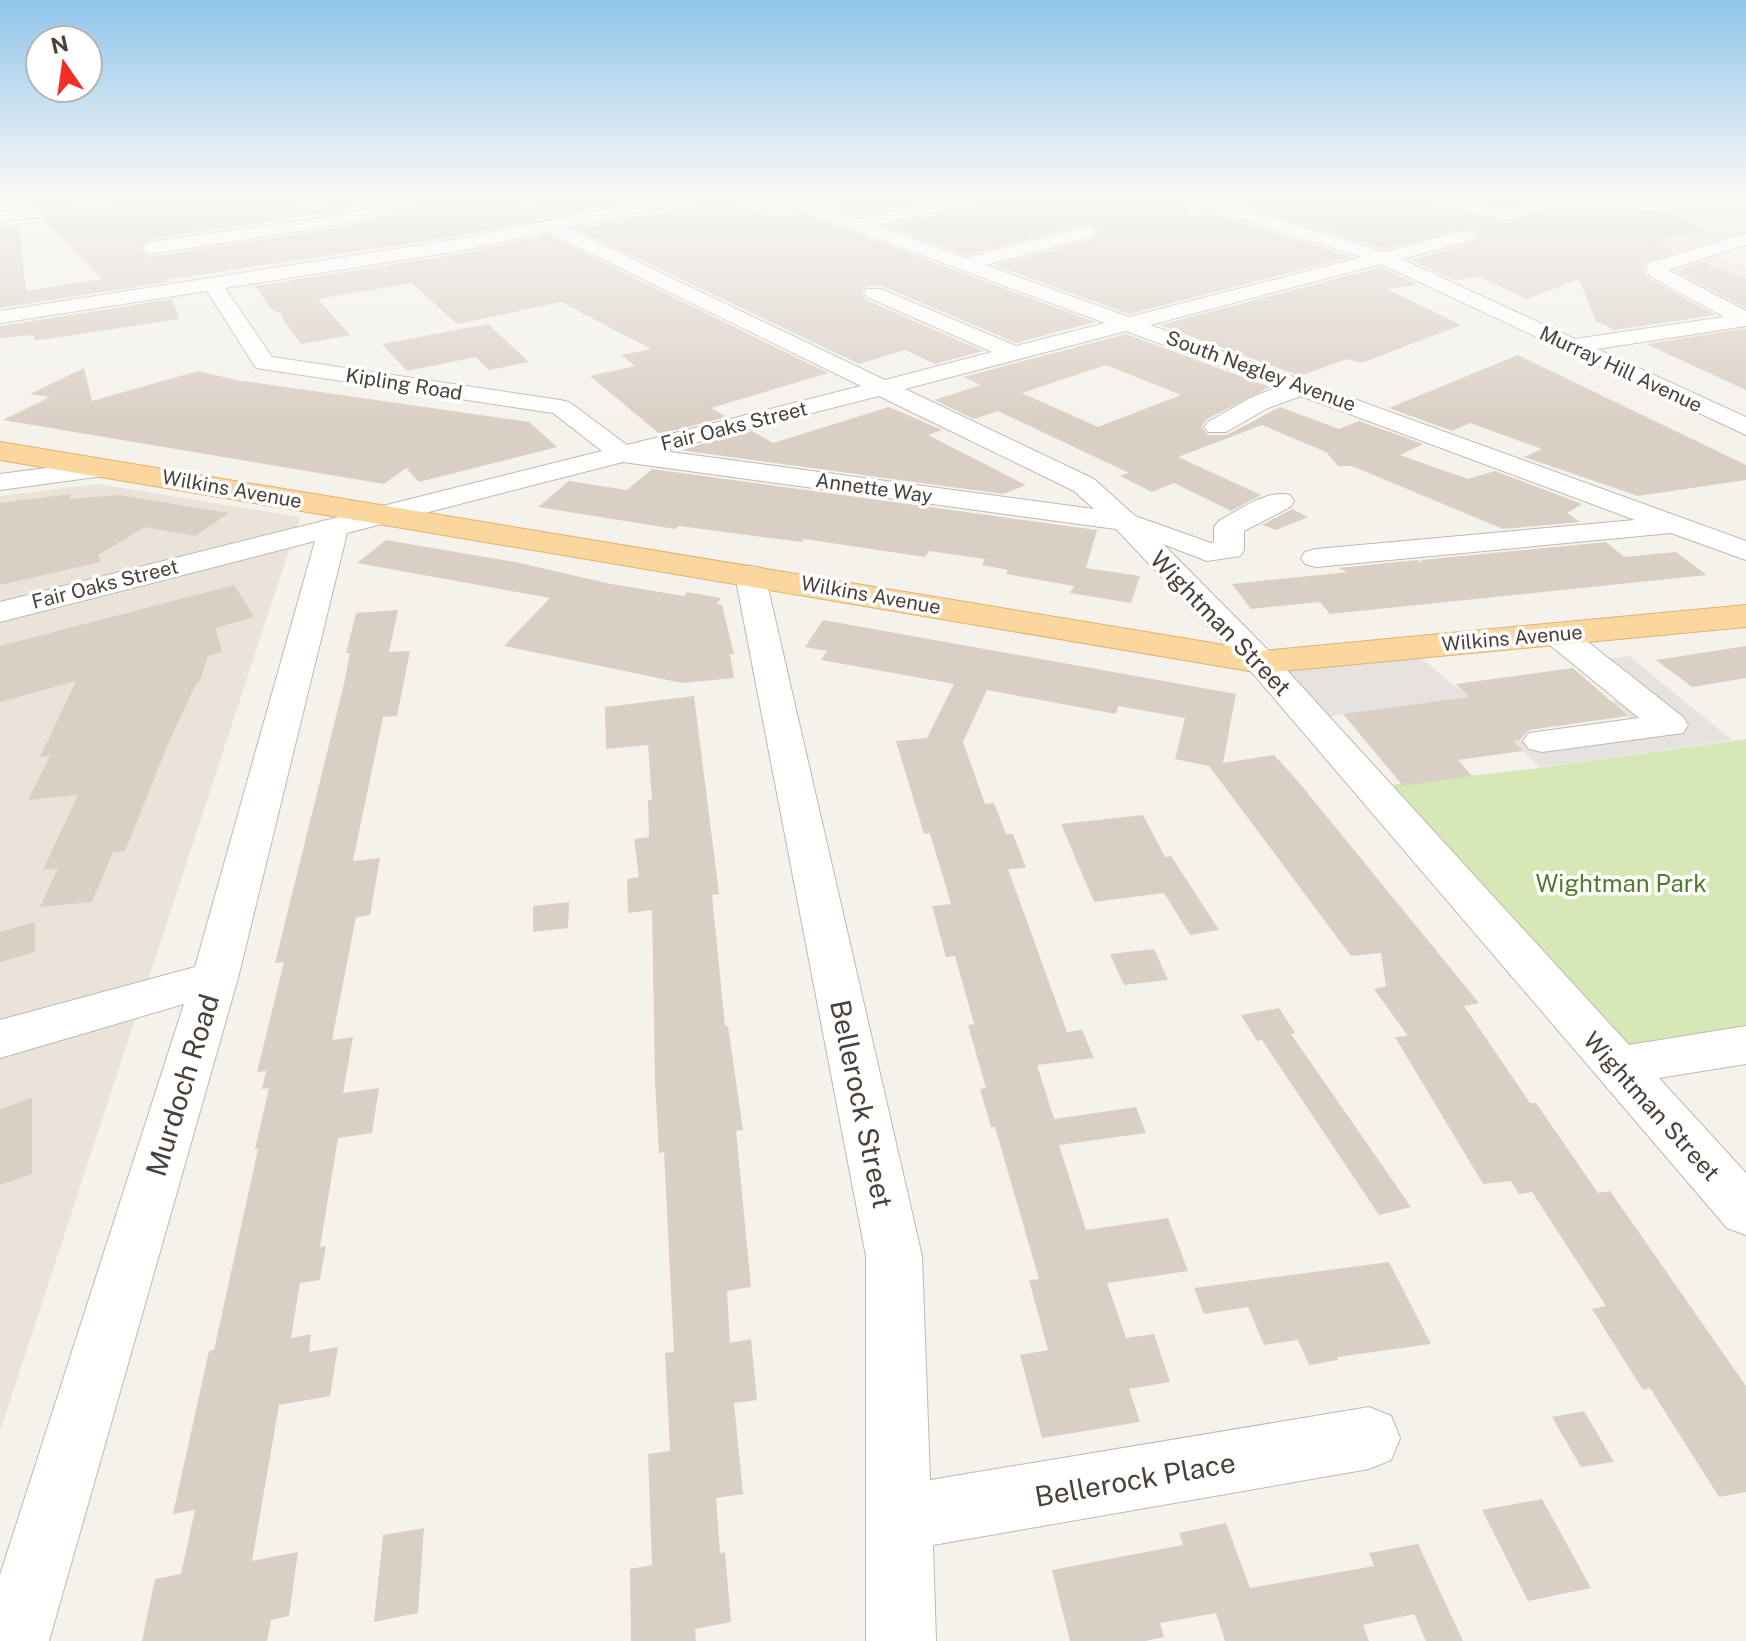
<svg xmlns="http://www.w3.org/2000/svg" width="1746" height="1641" font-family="'Public Sans',sans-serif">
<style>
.residential{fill:#e9e3da}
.education{fill:#eee5d7}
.green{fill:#d7e8b7}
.parking{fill:#e5e2e0}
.building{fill:#dacfc5;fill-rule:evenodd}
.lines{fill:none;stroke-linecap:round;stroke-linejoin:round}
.minor-casing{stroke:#c1b8af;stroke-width:2}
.major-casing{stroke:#e1b26f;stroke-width:2}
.minor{fill:#fff;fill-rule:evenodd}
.major{fill:#fbd7a0;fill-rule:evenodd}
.labels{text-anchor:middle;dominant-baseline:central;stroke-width:7;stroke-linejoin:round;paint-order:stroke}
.far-street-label{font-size:20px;fill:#4a423a;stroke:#fff}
.street-label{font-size:24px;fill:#4a423a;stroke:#fff}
.park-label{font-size:24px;fill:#547b2d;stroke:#fff}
.near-street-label{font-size:28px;fill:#4a423a;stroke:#fff}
</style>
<rect width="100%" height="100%" fill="#f5f2ec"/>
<path class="residential" d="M98,484L300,517L0,1431V496Z"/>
<path class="education" d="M1363,194H1746V239L1702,254L1746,266V371L1657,333L1744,320L1656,267Z"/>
<path class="green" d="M1746,739V1045L1616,1066L1371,787L1540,768Z"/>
<g class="parking">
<path d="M1408,648L1469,697L1311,719L1261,662Z"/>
<path d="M1629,656L1732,740L1540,768L1513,741L1635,724L1611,701L1622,700L1580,663Z"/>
</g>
<g class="building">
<path d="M71,194H80L69,196L65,203L82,208L126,203L142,194H219V202L290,194L303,208L349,201L358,207L150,239L138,249L150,257L339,228L389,217L396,209L476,194H489L527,206L592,194H643L650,197L464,235L165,280L166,282L0,308V228L19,227L26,291L102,279L42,218L43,210L26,201Z"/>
<path d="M888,194H956L858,216L831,206Z"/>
<path d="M986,194H1170L1174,201L1188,205L1189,216L1208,212L1351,257L1129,314L995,265L1094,240L1098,234L1094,226L1085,224L966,255L887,226L983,204L987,199Z"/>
<path d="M1288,194L1297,201L1321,204L1342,201L1347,194H1424L1421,198L1426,205L1506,223L1557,207L1571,211L1572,208L1668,213L1699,224L1691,225L1708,231L1661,238L1666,240L1650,243L1674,252L1647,261L1643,268L1647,277L1715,315L1615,330L1596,321L1579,279L1527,299L1479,277L1454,280L1410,260L1474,243L1478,235L1468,228L1384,249L1241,204Z"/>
<path d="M1448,194L1483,198L1501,194L1527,200L1506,207Z"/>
<path d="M721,200L776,218L800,213L1095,322L1016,343L882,286H867L861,293L866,300L983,351L935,364L905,350L859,364L576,229Z"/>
<path d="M547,235L828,373L711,408L727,417L660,434L590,376L635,366L621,355L651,349L561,302L457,324L412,283L318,299L350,335L301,344L284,321L282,314L272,310L255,286L466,253Z"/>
<path d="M1702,262L1746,279V308L1676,271Z"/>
<path d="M1381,267L1418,285L1387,289L1461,325L1361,363L1347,359L1300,376L1160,325Z"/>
<path d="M172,299L179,319L34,341V335L0,338V326Z"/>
<path d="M488,324L529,362L489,370L476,357L407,371L382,344Z"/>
<path d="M1746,329V390L1646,344Z"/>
<path d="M1126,334L1270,387L1207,419L1201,427L1208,435H1227L1280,407L1339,429L1359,421L1423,444L1400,455L1468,479L1495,471L1582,504L1567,513L1580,522L1503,529L1352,466H1338L1326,452L1262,425L1178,457L1261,495L1231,511L1174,483L1152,492L1120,476L1129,473L998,411L974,419L934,400L981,385L963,377ZM1106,365L1181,395L1098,427L1022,393Z"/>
<path d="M1518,355L1746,465V480L1638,496L1524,457L1542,449L1470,423L1452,431L1389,408Z"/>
<path d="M84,368L92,401L198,371L236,380L529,422L557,447L419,482L406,468L384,484L3,420L50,397L30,394Z"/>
<path d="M889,407L942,430L928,435L1026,485L1003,494L679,450L752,431L773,443Z"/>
<path d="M652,469L1097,530L1086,568L1140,576L1131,603L1070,593L1074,586L1006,574L1008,570L982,565L985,559L929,551L925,557L804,539L802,542L770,538L679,526L675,529L538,507L569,481L627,490Z"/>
<path d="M71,494L69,499L119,495L229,513L195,536L145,527L98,555L101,562L0,585V503Z"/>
<path d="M1292,509L1308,517L1276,530L1262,525Z"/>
<path d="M386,540L515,562L611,584L684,596L687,592L721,598L717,604L722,605L734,654H730L734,678L682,683L504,646L550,598L357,563Z"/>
<path d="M1606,542L1624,557L1676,552L1707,575L1330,614L1320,602L1251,609L1232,584L1348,572L1338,568L1417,560L1423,563L1421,560Z"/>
<path d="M234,585L254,617L215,628L222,652L208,656L200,681L197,682L170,739L125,851L113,852L92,902L40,907L58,868L43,870L78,795L28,800L50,756L40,757L76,681L0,702V646Z"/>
<path d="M398,610L389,652L410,651L397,716L383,717L353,861L380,858L370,915L356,917L332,1040L353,1037L343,1093L379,1088L372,1133L338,1138L320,1247L326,1246L320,1280L300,1283L291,1338L311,1334L309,1352L338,1347L330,1396L279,1405L252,1561L298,1552L289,1616L271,1620L267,1641H142L155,1579L181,1574L195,1510L173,1514L209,1351L214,1350L258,1149H255L269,1088L262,1089L266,1071L257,1072L284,962L275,963L344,684L350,653H346L356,613Z"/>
<path d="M823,620L1236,694L1223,763L1274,755L1296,779L1479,1003L1464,1006L1530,1103H1536L1598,1193L1610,1191L1746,1386V1492L1719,1497L1650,1388L1643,1390L1592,1309L1606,1306L1532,1192L1519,1194L1511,1181L1483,1184L1395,1037L1408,1036L1374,989L1386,986L1381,953L1351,956L1209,766L1175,759L1185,718L1118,706L1116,714L987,690L963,742L985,804L994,803L1006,834H1013L1026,868L1008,869L1067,1032L1082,1030L1094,1058L1037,1065L1054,1119L1136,1107L1146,1133L1059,1145L1086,1230L1168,1218L1188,1271L1107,1283L1126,1338L1154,1334L1170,1382L1129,1389L1140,1422L1042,1438L1020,1355L1048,1350L1029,1280L1039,1279L995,1127H991L980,1089L986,1088L968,1025L974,1024L955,956L946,957L932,906L951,904L930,833L924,834L896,741L927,738L954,684L821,660L827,651L805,647Z"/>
<path d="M1746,646V678L1692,687L1656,660Z"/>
<path d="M1573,668L1628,716L1529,730L1520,740L1513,741L1523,751L1458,760L1472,776L1403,786L1343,714L1469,697L1456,684Z"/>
<path d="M694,696L719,894L712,895L725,1026H728L743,1130L736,1131L751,1287L727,1291L730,1343L751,1339L757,1400L734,1403L743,1494L716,1498L720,1553L725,1552L731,1622L695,1629L696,1641H631L630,1569L652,1565L648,1454L670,1451L665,1353L674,1352L664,1152L659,1153L655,1081L652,910L628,913L627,879L639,877L634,839L649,837L648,800H652L648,745L606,749L605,707Z"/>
<path d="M1143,815L1165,857L1171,856L1219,930L1190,935L1164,893L1094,902L1061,824Z"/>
<path d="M569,902L568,928L533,932V906Z"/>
<path d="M35,922V952L0,962V932Z"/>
<path d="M1154,949L1168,980L1124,985L1110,954Z"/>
<path d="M1279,1008L1295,1033L1291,1034L1411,1207L1379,1215L1262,1040L1257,1041L1241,1015Z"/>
<path d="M32,1098V1174L0,1185V1109Z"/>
<path d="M1389,1262L1431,1344L1337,1357L1338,1360L1309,1365L1298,1340L1264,1345L1248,1307L1204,1314L1194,1288Z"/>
<path d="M1584,1411L1614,1462L1581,1467L1552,1417Z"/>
<path d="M1542,1499L1591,1588L1528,1601L1482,1510Z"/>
<path d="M1226,1523L1250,1588L1374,1566L1369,1553L1418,1544L1463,1641H1426L1414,1614L1363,1625L1369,1641H1225L1216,1613L1160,1623L1164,1637L1145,1641H1070L1052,1570L1183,1545L1179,1533Z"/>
<path d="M424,1528L418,1613L374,1622L383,1535Z"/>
</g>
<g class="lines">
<g class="minor-casing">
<g id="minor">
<path d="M99,194H139C130,202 78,210 68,202L71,198Z"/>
<path d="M403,194H441L433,199L395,205L388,214L339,225L150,254L141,248L150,242L339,215L376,206L383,197Z"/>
<path d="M678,194H709L701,199L567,228L885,380L992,352L867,297L864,293L867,289H881L1016,346L1105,323L768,198L766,194H789L858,219L968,194H982L985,197L982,201L876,225L966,258L1086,227L1093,229L1095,233L1093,237L985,265L1129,317L1362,257L1175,198L1173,194H1197L1384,252L1466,230L1475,236L1473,240L1401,259L1575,339L1724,317L1650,276L1646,267L1649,263L1746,233V245L1668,270L1746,311V326L1597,349L1746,417V435L1381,264L1150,325L1746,541V560L1671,533L1316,567L1305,564L1301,558L1305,552L1316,549L1635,520L1301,396L1268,408L1226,432H1208L1204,427L1208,422L1250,398L1278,387L1126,331L905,389L1094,479L1135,516L1211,543L1214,542V527L1219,521C1239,510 1267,489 1290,495L1294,501L1290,507L1244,531V550L1240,556L1207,561L1163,544L1273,655L1629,1045L1746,1026V1064L1659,1078L1746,1173V1235L1727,1228L1249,669L1116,529L623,462L347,533L238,978L49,1641H0V1575L184,1004L0,1058V1020L195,967L315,541L0,622V602L602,451L553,413L256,368L207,291L0,323V311L465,238ZM547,232L861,386L627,445L569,402L560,400L272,357L225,288L465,250ZM879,396L1074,491L1094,509L663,451Z"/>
<path d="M1295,194H1344L1342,198L1321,201L1297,198Z"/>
<path d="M1427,194H1436L1506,210L1557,194L1663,201L1721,194L1724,197L1715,202L1663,211L1558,204L1507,220L1427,202L1424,198Z"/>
<path d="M33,208L42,213L39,217L0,222V212Z"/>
<path d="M108,460L118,462L122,468L118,474L0,490V474Z"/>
<path d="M750,566L761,568L765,575L922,1256L930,1480L1369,1407L1391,1416L1400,1438L1391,1460L1369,1469L933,1545L936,1641H866V1256L735,575L739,568Z"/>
<path d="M1557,624L1569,627L1683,717L1688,725L1683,733L1542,752L1529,749L1523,741L1529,733L1639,718L1545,641L1540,634L1545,627Z"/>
</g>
</g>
<g class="major-casing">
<path id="major" d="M0,442L1261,651L1746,605V627L1261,673L0,460Z"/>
</g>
<use href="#minor" class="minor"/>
<use href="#major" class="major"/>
</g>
<linearGradient id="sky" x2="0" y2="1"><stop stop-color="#90c4eb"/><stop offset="0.46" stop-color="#faf9f6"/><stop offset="1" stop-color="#faf9f6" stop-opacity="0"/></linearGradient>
<rect width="1746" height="423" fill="url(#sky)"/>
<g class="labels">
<g class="far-street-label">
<text transform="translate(1621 369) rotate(25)">Murray Hill Avenue</text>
<text transform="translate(1261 371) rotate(20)">South Negley Avenue</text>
<text transform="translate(404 384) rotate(9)">Kipling Road</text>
<text transform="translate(734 426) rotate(-14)">Fair Oaks Street</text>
<text transform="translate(874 488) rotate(8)">Annette Way</text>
<text transform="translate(232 489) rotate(10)">Wilkins Avenue</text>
<text transform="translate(105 584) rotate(-14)">Fair Oaks Street</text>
<text transform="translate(871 595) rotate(10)">Wilkins Avenue</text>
<text transform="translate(1512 638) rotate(-5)">Wilkins Avenue</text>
</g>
<g class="street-label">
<text transform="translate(1221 623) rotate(46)">Wightman Street</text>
<text transform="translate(1652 1106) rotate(48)">Wightman Street</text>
</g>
<g class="park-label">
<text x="1621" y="883">Wightman Park</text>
</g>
<g class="near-street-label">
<text transform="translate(182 1085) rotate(-73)">Murdoch Road</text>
<text transform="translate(862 1104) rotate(78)">Bellerock Street</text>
<text transform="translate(1135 1479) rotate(-10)">Bellerock Place</text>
</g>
</g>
<g transform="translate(64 64) rotate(347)"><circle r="38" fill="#ffffff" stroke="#b7b3b0" stroke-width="2"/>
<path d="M0-6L14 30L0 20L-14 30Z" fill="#f32e26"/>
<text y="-12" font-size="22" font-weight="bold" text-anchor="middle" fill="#4a423a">N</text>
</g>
</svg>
